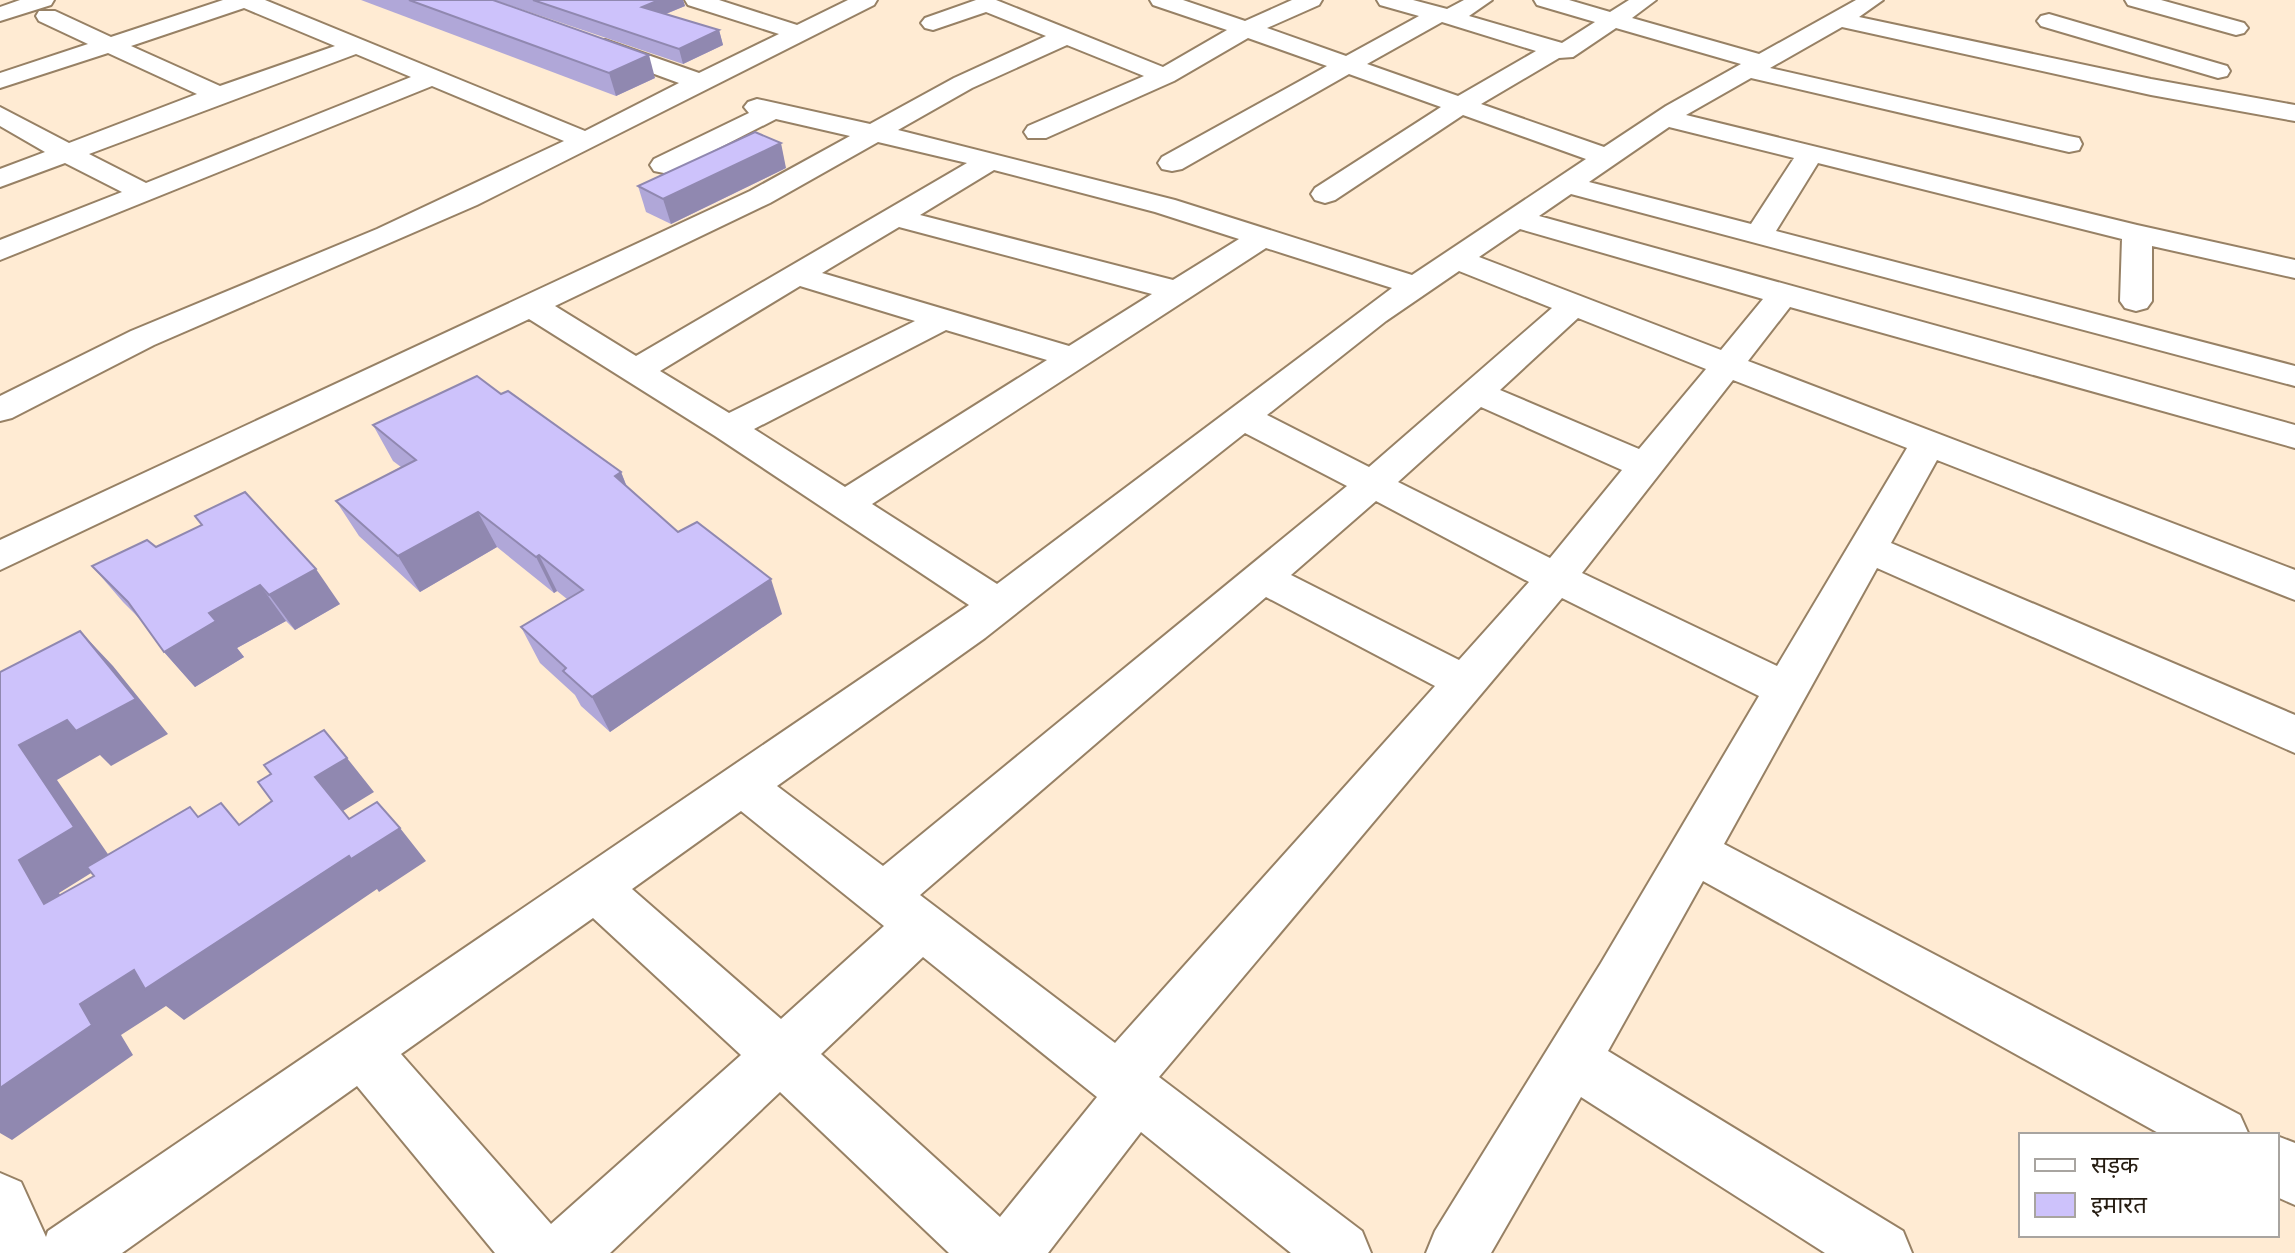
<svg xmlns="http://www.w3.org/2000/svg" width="2295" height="1253" font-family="'Noto Sans','Noto Sans Devanagari',sans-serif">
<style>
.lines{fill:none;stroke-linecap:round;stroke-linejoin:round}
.minor-casing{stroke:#978165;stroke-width:4}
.minor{fill:#fff;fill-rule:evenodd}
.wall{fill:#b0a7d8}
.shaded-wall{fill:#9088b0}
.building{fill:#cdc2fb;stroke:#9088b0;stroke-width:2}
</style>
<rect width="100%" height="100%" fill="#ffebd3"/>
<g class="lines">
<g class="minor-casing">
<g id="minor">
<path d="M20,0H54L51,5L0,21V7Z"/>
<path d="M223,0H265L585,131L679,83L589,50L585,45L589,40H605L699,73L779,34L688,5L685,0H719L797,25L848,0H877L874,5L477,205L154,345L12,418L0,421V396L131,331L377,229L564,141L432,86L0,260V240L122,192L65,163L0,187V169L45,152L0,126V107L69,143L197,94L108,53L0,88V73L88,44L39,21L36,16L39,11H55L111,37ZM244,8L335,46L220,86L131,46ZM356,54L411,77L146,183L89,154Z"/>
<path d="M976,0H996L1163,67L1227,30L1153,5L1150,0H1183L1245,21L1292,0H1322L1319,5L1267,28L1346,56L1419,16L1380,5L1377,0H1413L1447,9L1464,0H1492L1469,16L1562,43L1595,22L1537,5L1534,0H1569L1610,12L1629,0H1656L1632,18L1759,54L1856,0H1883L1859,17L2151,79L2295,105V121L2151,95L1842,27L1770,68L2069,136L2079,138L2082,144L2079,150L2069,152L1751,78L1686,115L2137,225L2295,260V278L2152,246V301L2147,308L2136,311L2125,308L2120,301L2122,239L1818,163L1776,231L2295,366V386L1571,194L1539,216L2295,425V448L1790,307L1748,361L2295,570V600L1937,460L1891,543L2295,715V753L1877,568L1724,844L2240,1115L2249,1135H2162L1703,881L1608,1051L1903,1231L1912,1253H1825L1581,1097L1491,1253H1426L1435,1231L1601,963L1759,696L1562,598L1159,1077L1362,1231L1371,1253H1291L1141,1132L1048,1253H949L780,1092L610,1253H495L357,1086L122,1253H0V1173L21,1182L46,1237L48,1231L969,605L715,436L529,319L0,570V540L750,191L850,136L776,119L674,171L664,173L654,171L650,165L654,159L749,113L744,107L748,102L757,99L870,124L954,78L1046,36L986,12L933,30L925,28L921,23L925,18ZM1442,22L1536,51L1458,96L1367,64ZM1616,28L1741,64L1666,106L1604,147L1481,104L1559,58L1573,57ZM1248,38L1327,66L1162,157L1158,163L1162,169L1172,171L1182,169L1349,74L1441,107L1315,188L1311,194L1315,200L1325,203L1335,200L1463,115L1586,159L1412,275L1175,200L898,130L972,88L1067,45L1144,76L1028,126L1024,132L1028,138H1046L1174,81ZM1669,127L1794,158L1751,224L1589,182ZM878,142L967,163L636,356L555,306L770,203ZM994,170L1155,212L1239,239L1173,280L920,215ZM899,227L1152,294L1069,346L822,273ZM1520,229L1763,299L1721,350L1479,257ZM1266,248L1392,288L997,584L872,504ZM1459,271L1552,308L1369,467L1267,415L1386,321ZM800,286L915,321L729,413L660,371ZM1578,318L1706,369L1639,449L1500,390ZM946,330L1047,360L845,487L754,429ZM1733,380L1907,448L1777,666L1582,573ZM1481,407L1622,470L1550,558L1398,482ZM1245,433L1347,486L883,866L777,786L985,638ZM1376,501L1529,582L1459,660L1291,575ZM1266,597L1435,686L1115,1043L920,895ZM741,811L884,926L781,1019L632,889ZM593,918L741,1055L551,1224L401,1054ZM923,957L1097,1097L1000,1217L821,1054Z"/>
<path d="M2125,0H2161L2244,23L2248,28L2244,33L2236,35L2128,5Z"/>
<path d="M2049,14L2227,66L2230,71L2227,76L2218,78L2041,26L2037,21L2041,16Z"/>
<path d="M2277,1136L2295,1143V1205L2277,1197Z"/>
</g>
</g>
<use href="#minor" class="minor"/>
</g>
<g class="wall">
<path d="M361,0H493L655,78L616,96Z"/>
<path d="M494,0H683L685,6L666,14L719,30L723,45L683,64Z"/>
<path d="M786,168L671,224L646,212L638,186Z"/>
<path d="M501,394L621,472L627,487L678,532L782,614L610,732L581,706L575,695L540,663L521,627L567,599L557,591L554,593L497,547L420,592L359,536L336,501L401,467L393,461L373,425Z"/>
<path d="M156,547L340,604L295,630L286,621L237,648L244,657L195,687L164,652L142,621L123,602L92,566Z"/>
</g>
<g class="shaded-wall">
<path d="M659,0H683L685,6L646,22L642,7Z"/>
<path d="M719,30L723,45L683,64L679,49Z"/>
<path d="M649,55L655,78L616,96L609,73Z"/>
<path d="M781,143L786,168L671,224L663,199Z"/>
<path d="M621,472L635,508L615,476Z"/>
<path d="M478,512L497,547L420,592L398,556Z"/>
<path d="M539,555L557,591L554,593L536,557Z"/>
<path d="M316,569L340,604L295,630L269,595Z"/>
<path d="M771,579L782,614L610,732L592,697Z"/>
<path d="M260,585L286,621L237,648L244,657L195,687L164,652L209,613Z"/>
<path d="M80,631L113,666L168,734L111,766L100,755L57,780L112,860L59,893L84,937L44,904L19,860V745L67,720Z"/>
<path d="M347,758L374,792L343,811L371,846L400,828L426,861L379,892L377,889L184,1020L166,1006L121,1035L133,1055L12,1140L0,1133V1088L80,1004L315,777Z"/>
</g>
<g class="building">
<path d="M409,0H493L649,55L609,73Z"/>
<path d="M533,0H659L642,7L719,30L679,49Z"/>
<path d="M755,132L781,143L663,199L638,186Z"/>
<path d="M477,376L501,394L508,391L621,472L615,476L678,532L697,522L771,579L592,697L563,671L566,668L521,627L583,590L539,555L536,557L478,512L398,556L336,501L416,460L373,425Z"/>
<path d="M245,492L316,569L269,595L260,585L209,613L216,621L164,652L128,602L92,566L147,540L156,547L202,525L195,516Z"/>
<path d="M80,631L136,699L76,731L67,720L19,745L74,827L19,860L44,904L94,876L87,867L190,807L198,817L221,803L239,825L272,801L258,782L271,774L264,765L324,730L347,758L315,777L349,819L377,802L400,828L351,859L349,856L145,989L134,970L80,1004L92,1025L0,1088V672Z"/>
</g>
<rect x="2019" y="1133" width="260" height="104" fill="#ffffff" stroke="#a8a4a0" stroke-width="2"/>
<rect x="2035" y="1159" width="40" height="12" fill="#ffffff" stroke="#a8a4a0" stroke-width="2"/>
<text x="2091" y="1173" font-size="24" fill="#251c11">सड़क</text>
<rect x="2035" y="1193" width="40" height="24" fill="#cdc2fb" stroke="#a8a4a0" stroke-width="2"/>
<text x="2091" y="1213" font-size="24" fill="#251c11">इमारत</text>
</svg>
